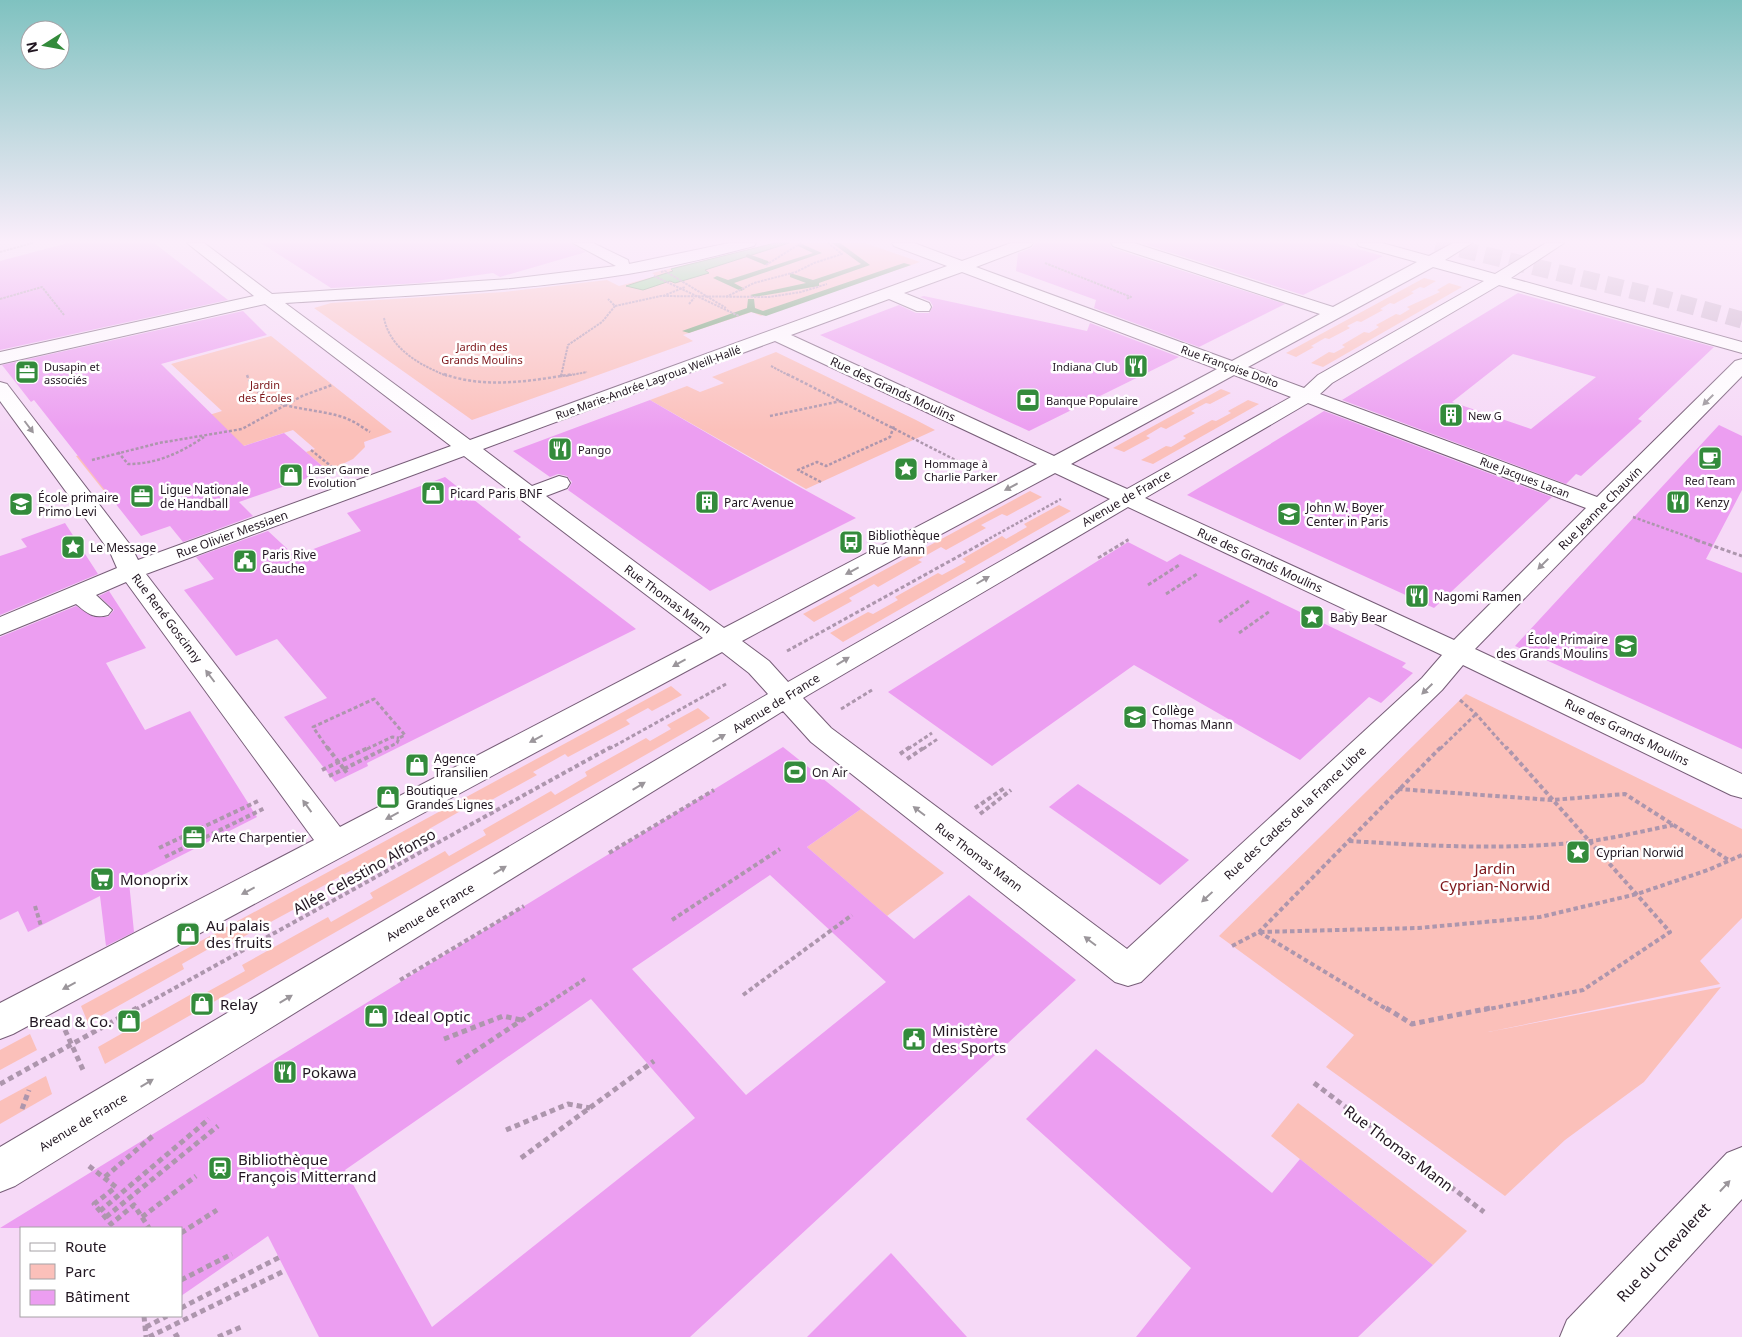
<svg xmlns="http://www.w3.org/2000/svg" width="1742" height="1337" font-family="'Noto Sans',sans-serif">
<style>
.green{fill:#fbc0ba}
.water{fill:#81d684;stroke:#649c66}
.lines{fill:none;stroke-linecap:round;stroke-linejoin:round}
.stream{fill:#649c66;fill-rule:evenodd}
.building{fill:#ec9ef1;fill-rule:evenodd}
.minor-tunnel{stroke:#cbb2cc;stroke-width:17;stroke-dasharray:17 8;stroke-linecap:butt}
.minor-casing{stroke:#775e78;stroke-width:2}
.path-far4{stroke:#ad96ad;stroke-width:2;stroke-dasharray:2.5 1;stroke-linecap:butt}
.path-far3{stroke:#ad96ad;stroke-width:2.5;stroke-dasharray:3 2;stroke-linecap:butt}
.path-far2{stroke:#ad96ad;stroke-width:3;stroke-dasharray:4 2.5;stroke-linecap:butt}
.path-far1{stroke:#ad96ad;stroke-width:4;stroke-dasharray:4.5 3;stroke-linecap:butt}
.path{stroke:#ad96ad;stroke-width:5;stroke-dasharray:5.5 4;stroke-linecap:butt}
.minor{fill:#fff;fill-rule:evenodd}
.path-bridge{stroke:#ad96ad;stroke-width:2;stroke-dasharray:2.5 1;stroke-linecap:butt}
.oneway{fill:#9b969b}
.labels{text-anchor:middle;dominant-baseline:central;stroke-width:5;stroke-linejoin:round;paint-order:stroke}
.far-park-label{font-size:11px;fill:#7c1519;stroke:#fff}
.far-poi-label{font-size:11px;fill:#211621;stroke:#fff;text-anchor:start}
.far-street-label{font-size:11px;fill:#211621;stroke:#fff}
.street-label{font-size:12px;fill:#211621;stroke:#fff}
.poi-label{font-size:12px;fill:#211621;stroke:#fff;text-anchor:start}
.near-park-label{font-size:15px;fill:#7c1519;stroke:#fff}
.near-street-label{font-size:15px;fill:#211621;stroke:#fff}
.near-poi-label{font-size:15px;fill:#211621;stroke:#fff;text-anchor:start}
</style>
<rect width="100%" height="100%" fill="#f6d9f7"/>
<g class="green">
<path d="M775,243H865L920,262L761,316L752,312L683,335L693,341L472,420L314,308L331,303L504,292L607,280L619,286L656,276L652,273Z"/>
<path d="M1424,278L1436,281L1424,288L1420,287L1411,292L1414,293L1394,304L1390,303L1380,309L1383,310L1361,322L1357,321L1347,326L1350,328L1329,339L1325,338L1311,346L1314,347L1296,357L1286,353Z"/>
<path d="M1449,283L1462,287L1323,367L1311,363L1329,352L1334,353L1345,347L1342,345L1364,332L1369,333L1379,327L1376,325L1396,314L1400,315L1410,309L1407,307L1440,292L1437,290Z"/>
<path d="M271,336L392,432L364,442L365,447L353,459L328,471L306,452L315,449L293,430L104,491L76,456L222,411L171,364Z"/>
<path d="M776,352L916,420L935,430L806,489L650,400L687,386L700,392L724,383L712,377Z"/>
<path d="M1221,389L1231,393L1210,404L1206,403L1191,411L1195,413L1166,429L1161,427L1146,436L1150,438L1124,452L1113,448Z"/>
<path d="M1248,400L1259,404L1153,464L1141,460L1166,446L1171,447L1186,438L1183,436L1212,420L1216,421L1231,413L1228,411Z"/>
<path d="M1030,491L1042,497L1007,516L1002,514L981,525L986,528L946,550L941,547L918,560L922,562L878,587L874,584L849,598L852,601L814,622L803,614Z"/>
<path d="M1059,505L1071,511L843,642L830,633L868,612L873,614L898,600L895,597L938,573L942,575L966,562L962,559L1002,536L1006,539L1027,527L1024,524Z"/>
<path d="M671,686L682,695L652,711L648,708L626,720L630,724L568,757L565,754L533,772L537,775L468,813L464,809L429,829L432,833L356,875L352,870L312,892L315,898L230,944L226,939L182,964L184,969L88,1023L81,1006Z"/>
<path d="M1466,694L1742,829V918L1700,961L1720,984L1488,1032L1721,987L1644,1082L1565,1140L1505,1196L1326,1067L1354,1035L1219,936Z"/>
<path d="M698,708L710,718L105,1064L98,1047L195,992L198,997L245,971L242,965L328,917L331,922L373,898L370,893L445,851L449,856L486,835L483,830L551,791L555,795L587,776L585,772L646,738L650,741L671,729L667,725Z"/>
<path d="M861,809L944,873L887,916L807,847Z"/>
<path d="M30,1034L37,1050L0,1070V1050Z"/>
<path d="M46,1076L52,1094L0,1124V1101Z"/>
<path d="M1298,1103L1467,1231L1433,1265L1271,1136Z"/>
</g>
<path class="water" d="M775,243H789L705,270L709,273L675,283L670,281L643,290L626,286L673,271L671,269Z"/>
<g class="lines">
<g class="stream">
<path d="M832,243H840L870,265L819,283V286L754,297L750,295L806,283L790,277V273L813,280L861,264Z"/>
<path d="M798,244H802L822,253L734,283L745,289L741,291L713,278L717,276L728,280L813,253L798,246Z"/>
<path d="M748,254L768,261L769,263L765,265L746,257V255Z"/>
<path d="M904,263L911,265L766,316L751,312L689,333L682,331L747,308L748,299H754L755,308L763,311Z"/>
</g>
</g>
<g class="building">
<path d="M68,243H154L228,300L0,350V261Z"/>
<path d="M261,243H571L586,252L500,277L493,273L421,283L331,288Z"/>
<path d="M1035,243H1109L1112,248L1285,304L1199,347L1094,308L1096,300L1016,271L1018,253L1032,248Z"/>
<path d="M1141,243H1336L1383,256L1303,295Z"/>
<path d="M1518,293L1714,347L1638,419L1642,421L1581,476L1576,474L1566,484L1342,400ZM1513,354L1596,377L1531,429L1452,402Z"/>
<path d="M924,296L1087,331L1090,323L1179,357L1029,431L820,335L899,305L916,313H929L933,306L930,301L920,297Z"/>
<path d="M243,311L267,335L161,364L244,446L284,433L328,471L239,502L253,516L183,542L170,526L141,536L34,400L31,402L2,365Z"/>
<path d="M650,400L796,485L856,518L710,591L568,490L572,482L567,476L558,474L550,477L513,451Z"/>
<path d="M1324,411L1552,497L1434,608L1187,495Z"/>
<path d="M1719,425L1742,436V490L1706,559L1742,573V749L1515,646Z"/>
<path d="M445,477L521,537L518,539L636,629L367,763L368,766L335,782L284,717L327,698L277,639L236,656L184,590L214,579L196,557L268,531L295,556L361,531L347,513Z"/>
<path d="M65,523L98,574L0,615V556L27,547L21,539Z"/>
<path d="M1128,542L1167,562L1180,554L1406,663L1402,667L1413,673L1381,703L1369,697L1300,760L1134,665L992,766L888,692Z"/>
<path d="M109,591L146,648L106,663L145,730L190,711L257,817L129,882L134,932L106,946L100,896L28,932L18,911L0,920V637L76,606L94,617H108L114,610L99,596Z"/>
<path d="M783,747L861,809L807,847L914,939L969,895L1076,980L690,1337H319L268,1236L181,1296V1228H0ZM770,875L886,982L746,1095L632,969ZM591,999L695,1118L432,1327L345,1170Z"/>
<path d="M1078,784L1127,817L1189,860L1160,885L1049,807Z"/>
<path d="M1096,1049L1272,1193L1300,1159L1433,1265L1358,1337H1136L1191,1268L1026,1119Z"/>
<path d="M891,1253L967,1337H807Z"/>
</g>
<g class="lines">
<path class="minor-tunnel" d="M1436,243L1659,297L1742,320"/>
<g class="minor-casing">
<g id="minor">
<path d="M187,243H204L272,294L510,279L616,266L573,243H593L628,260L629,264L729,243H756L754,246C713,257 671,267 628,274C515,292 400,296 285,303L470,440L947,266L894,246L892,243H914L962,261L1011,243H1033L1031,246L976,267L1232,361L1320,314L1113,246L1111,243H1134L1333,307L1417,262L1359,246L1357,243H1382L1429,256L1453,243H1472L1445,260L1495,274L1546,243H1564L1511,278L1742,342V353L1499,285L1332,383L1320,394L1597,497L1735,361L1742,359V376L1475,649L1742,774V798L1731,795L1463,665L1442,690L1141,982L1128,986L1115,982L811,742L783,711L15,1186L0,1192V1147L768,694L749,673L722,652L13,1034L0,1039V1003L314,840L126,582L96,595L112,610L108,615C93,619 87,613 76,604L0,635V617L117,568L110,552L0,401V382L7,384L131,546L138,560L451,446L265,304L0,364V352L254,296ZM1433,267L1484,281L1318,375L1304,388L1248,367ZM962,272L1217,369L1054,456L791,335L889,299L917,311H929L931,307L929,303L904,293ZM775,341L1037,464L724,628L546,496L567,488L570,483L567,478L559,476L532,486L483,449ZM1234,375L1291,397L1127,489L1071,464ZM1308,403L1586,508L1454,640L1145,498ZM464,456L703,638L340,827L146,574ZM1055,473L1110,499L788,682L769,661L742,641ZM1128,507L1442,655L1422,678L1127,949L831,728L803,698Z"/>
<path d="M1742,1147V1199L1616,1337H1560L1567,1320L1727,1153Z"/>
</g>
</g>
<g class="path-far4">
<path d="M0,252L33,243"/>
<path d="M1045,263L1131,297L1126,299"/>
<path d="M766,265L801,243"/>
<path d="M663,296L685,287"/>
<path d="M726,297L754,283L796,272L814,263L842,254L828,243"/>
<path d="M0,299L42,287L64,315"/>
<path d="M689,304L694,298"/>
<path d="M615,306L661,296L769,297L801,292L827,284"/>
<path d="M384,318C390,349 420,365 447,376"/>
<path d="M771,366L790,376"/>
<path d="M561,376L568,345L602,322L615,306L608,299"/>
<path d="M566,376L587,372"/>
</g>
<g class="path-far3">
<path d="M444,374C484,389 532,381 573,374"/>
<path d="M787,374L971,468"/>
<path d="M247,375C260,414 318,405 350,420C357,423 363,428 370,432"/>
<path d="M561,377L562,374"/>
<path d="M770,416L841,401"/>
<path d="M311,450L332,467"/>
<path d="M118,452L128,464C157,464 180,453 204,437"/>
<path d="M92,460L159,443L242,429L302,396L332,385"/>
<path d="M821,482L798,470L817,462L826,466L890,437L894,426"/>
<path d="M1633,517L1700,541"/>
<path d="M985,541L1061,499"/>
<path d="M1126,541L1129,539"/>
</g>
<g class="path-far2">
<path d="M1696,540L1742,556"/>
<path d="M1098,558L1128,540"/>
<path d="M1148,585L1179,565"/>
<path d="M1166,594L1197,574"/>
<path d="M1219,622L1249,601"/>
<path d="M1239,633L1270,611"/>
<path d="M787,651L988,540"/>
<path d="M1460,700L1476,714L1507,749"/>
<path d="M841,709L872,690"/>
<path d="M328,749L313,727L374,699L405,735L399,738L397,743L385,749"/>
<path d="M367,749L392,737L399,738"/>
<path d="M609,749L726,684"/>
<path d="M908,749L932,733"/>
<path d="M923,749L939,738"/>
<path d="M1440,749L1476,714"/>
</g>
<g class="path-far1">
<path d="M327,747L344,769"/>
<path d="M900,754L910,747"/>
<path d="M907,759L925,747"/>
<path d="M344,769L347,773"/>
<path d="M344,769L388,747"/>
<path d="M322,770L370,747"/>
<path d="M329,776L344,769"/>
<path d="M1398,789L1552,800L1625,794L1730,861"/>
<path d="M975,808L1006,787"/>
<path d="M980,814L1011,790"/>
<path d="M1349,841C1432,846 1515,851 1598,840C1623,836 1648,830 1673,825"/>
<path d="M159,848L258,801"/>
<path d="M609,853L714,790"/>
<path d="M165,857L265,808"/>
<path d="M35,906L41,926"/>
<path d="M672,920L780,849"/>
<path d="M1259,932L1388,1010"/>
<path d="M1260,932L1418,928L1540,917L1637,894L1708,870L1742,855"/>
<path d="M1232,946L1259,932L1441,747"/>
<path d="M400,980L524,906"/>
<path d="M743,995L852,915"/>
<path d="M135,1010L611,747"/>
<path d="M538,1010L585,979"/>
<path d="M1484,1010L1583,990L1670,932L1506,747"/>
</g>
<g class="path">
<path d="M1386,1008L1412,1024L1490,1008"/>
<path d="M65,1030L84,1072"/>
<path d="M444,1039L503,1016L521,1020"/>
<path d="M457,1063L540,1008"/>
<path d="M1314,1083L1484,1212"/>
<path d="M0,1084L137,1008"/>
<path d="M22,1109L29,1090"/>
<path d="M506,1130L568,1104L590,1108"/>
<path d="M521,1158L654,1061"/>
<path d="M89,1166L116,1187L94,1204L111,1224L134,1205L149,1228"/>
<path d="M105,1177L155,1134"/>
<path d="M100,1211L209,1119"/>
<path d="M106,1217L218,1126"/>
<path d="M142,1217L196,1176"/>
<path d="M181,1233L217,1210"/>
<path d="M181,1280L232,1254"/>
<path d="M181,1308L280,1257"/>
<path d="M144,1316L146,1337"/>
<path d="M146,1327L167,1316"/>
<path d="M149,1337L282,1272"/>
<path d="M174,1337L179,1334V1337"/>
<path d="M218,1337L241,1327"/>
</g>
<use href="#minor" class="minor"/>
<g class="path-bridge">
<path d="M661,272L665,271L726,308"/>
<path d="M654,276L739,316"/>
</g>
</g>
<defs><path id="oneway-solid" d="M-6-.8H1V-3.2L6.5 0L1 3.2V.8H-6Z" transform="scale(1.25)"/></defs>
<g class="oneway">
<use href="#oneway-solid" transform="translate(1708 400) rotate(135)"/>
<use href="#oneway-solid" transform="translate(29 427) rotate(53)"/>
<use href="#oneway-solid" transform="translate(1011 487) rotate(152)"/>
<use href="#oneway-solid" transform="translate(1543 564) rotate(135)"/>
<use href="#oneway-solid" transform="translate(852 571) rotate(152)"/>
<use href="#oneway-solid" transform="translate(983 580) rotate(-30)"/>
<use href="#oneway-solid" transform="translate(843 661) rotate(-31)"/>
<use href="#oneway-solid" transform="translate(679 663) rotate(151)"/>
<use href="#oneway-solid" transform="translate(210 676) rotate(-127)"/>
<use href="#oneway-solid" transform="translate(1427 689) rotate(136)"/>
<use href="#oneway-solid" transform="translate(719 738) rotate(-30)"/>
<use href="#oneway-solid" transform="translate(536 739) rotate(152)"/>
<use href="#oneway-solid" transform="translate(639 786) rotate(-31)"/>
<use href="#oneway-solid" transform="translate(307 806) rotate(-126)"/>
<use href="#oneway-solid" transform="translate(919 811) rotate(-143)"/>
<use href="#oneway-solid" transform="translate(392 816) rotate(152)"/>
<use href="#oneway-solid" transform="translate(500 870) rotate(-31)"/>
<use href="#oneway-solid" transform="translate(248 891) rotate(152)"/>
<use href="#oneway-solid" transform="translate(1207 897) rotate(137)"/>
<use href="#oneway-solid" transform="translate(1090 941) rotate(-143)"/>
<use href="#oneway-solid" transform="translate(69 986) rotate(152)"/>
<use href="#oneway-solid" transform="translate(286 999) rotate(-31)"/>
<use href="#oneway-solid" transform="translate(147 1083) rotate(-31)"/>
<use href="#oneway-solid" transform="translate(1725 1186) rotate(-47)"/>
</g>
<linearGradient id="sky" x2="0" y2="1"><stop stop-color="#7fc2c0"/><stop offset="0.56" stop-color="#fbeefb"/><stop offset="1" stop-color="#fbeefb" stop-opacity="0"/></linearGradient>
<rect width="1742" height="431" fill="url(#sky)"/>
<defs>
<g id="restaurant-square" transform="scale(1.25)"><rect x="-9" y="-9" width="18" height="18" rx="4" fill="#338b3b" stroke="#fff"/><path d="M-5-6h1v4h1v-4h1v4h1v-4h1v5L-1.5 .5V6h-2V.5L-5-1ZM5-6V6H3V1.5H1.5Q1.5-4 5-6Z" fill="#fff"/></g>
<g id="office-square" transform="scale(1.25)"><rect x="-9" y="-9" width="18" height="18" rx="4" fill="#338b3b" stroke="#fff"/><path d="M-6-3h4V-5.5h4V-3h4V5H-6ZM-1-4.5V-3h2v-1.5ZM-6 0V1H6V0Z" fill="#fff"/></g>
<g id="bank-square" transform="scale(1.25)"><rect x="-9" y="-9" width="18" height="18" rx="4" fill="#338b3b" stroke="#fff"/><path d="M-6-4H6V4H-6ZM0-2.3a2.3 2.3 0 1 0 0 4.6a2.3 2.3 0 1 0 0-4.6Z" fill="#fff"/></g>
<g id="building-square" transform="scale(1.25)"><rect x="-9" y="-9" width="18" height="18" rx="4" fill="#338b3b" stroke="#fff"/><path d="M-4-6H4V6H1V3H-1V6H-4ZM-2.5-4.3h1.7v1.8h-1.7ZM.8-4.3h1.7v1.8H.8ZM-2.5-1h1.7V.8h-1.7ZM.8-1h1.7V.8H.8Z" fill="#fff"/></g>
<g id="cafe-square" transform="scale(1.25)"><rect x="-9" y="-9" width="18" height="18" rx="4" fill="#338b3b" stroke="#fff"/><path d="M-5.5-4.5H6V0H3Q3 3.5 0 3.5H-2.5Q-5.5 3.5-5.5 0ZM3-3.2v2h1.7v-2ZM-6 4.5H4V6H-6Z" fill="#fff"/></g>
<g id="sight-square" transform="scale(1.25)"><rect x="-9" y="-9" width="18" height="18" rx="4" fill="#338b3b" stroke="#fff"/><path d="M0-6L1.8-2.2L6-1.7L2.9 1.2L3.7 5.4L0 3.3L-3.7 5.4L-2.9 1.2L-6-1.7L-1.8-2.2Z" fill="#fff"/></g>
<g id="shop-square" transform="scale(1.25)"><rect x="-9" y="-9" width="18" height="18" rx="4" fill="#338b3b" stroke="#fff"/><path d="M-5-2.5h2.3a2.7 3.5 0 0 1 5.4 0H5L5.5 6h-11ZM-1.5-2.5h3a1.5 2.3 0 0 0-3 0Z" fill="#fff"/></g>
<g id="school-square" transform="scale(1.25)"><rect x="-9" y="-9" width="18" height="18" rx="4" fill="#338b3b" stroke="#fff"/><path d="M0-5L7-2L0 1L-7-2ZM-4 1L0 2.5L4 1V4Q0 6-4 4Z" fill="#fff"/></g>
<g id="university-square" transform="scale(1.25)"><rect x="-9" y="-9" width="18" height="18" rx="4" fill="#338b3b" stroke="#fff"/><path d="M0-5L7-2L0 1L-7-2ZM-4 1L0 2.5L4 1V4Q0 6-4 4Z" fill="#fff"/></g>
<g id="bus-square" transform="scale(1.25)"><rect x="-9" y="-9" width="18" height="18" rx="4" fill="#338b3b" stroke="#fff"/><path d="M-5-6H5V4H4V6H2V4H-2V6H-4V4H-5ZM-3.5-4V0h7V-4ZM-3.5 1.2v1.5H-2V1.2ZM2 1.2v1.5H3.5V1.2Z" fill="#fff"/></g>
<g id="civic-square" transform="scale(1.25)"><rect x="-9" y="-9" width="18" height="18" rx="4" fill="#338b3b" stroke="#fff"/><path d="M-.6-6.5H3V-4.5H.6V-3L4-1V1h2V6H-6V1h2V-1L-.6-3ZM-1.2 2.5V6h2.4V2.5Z" fill="#fff"/></g>
<g id="stadium-square" transform="scale(1.25)"><rect x="-9" y="-9" width="18" height="18" rx="4" fill="#338b3b" stroke="#fff"/><path d="M0-5a6.5 5 0 1 0 0 10a6.5 5 0 1 0 0-10ZM-3.5-1.8h7v3.6h-7Z" fill="#fff"/></g>
<g id="supermarket-square" transform="scale(1.25)"><rect x="-9" y="-9" width="18" height="18" rx="4" fill="#338b3b" stroke="#fff"/><path d="M-6-5.5h2.5l.6 2H6L4.5 2H-2.5L-4.4-4H-6ZM-1.5 3.2a1.3 1.3 0 1 0 .1 0ZM3 3.2a1.3 1.3 0 1 0 .1 0Z" fill="#fff"/></g>
<g id="station-square" transform="scale(1.25)"><rect x="-9" y="-9" width="18" height="18" rx="4" fill="#338b3b" stroke="#fff"/><path d="M-3-6H3Q5-6 5-4V2Q5 4 3 4L4.5 6H3L1.5 4h-3L-3 6H-4.5L-3 4Q-5 4-5 2V-4Q-5-6-3-6ZM-3.5-4v3h7v-3ZM-3.5 1v1.5H-2V1ZM2 1v1.5H3.5V1Z" fill="#fff"/></g>
</defs>
<g fill-rule="evenodd">
<use href="#restaurant-square" x="1136" y="366"/>
<use href="#office-square" x="27" y="372"/>
<use href="#bank-square" x="1028" y="400"/>
<use href="#building-square" x="1451" y="415"/>
<use href="#restaurant-square" x="560" y="449"/>
<use href="#cafe-square" x="1710" y="458"/>
<use href="#sight-square" x="906" y="469"/>
<use href="#shop-square" x="291" y="475"/>
<use href="#shop-square" x="433" y="493"/>
<use href="#office-square" x="142" y="496"/>
<use href="#building-square" x="707" y="502"/>
<use href="#restaurant-square" x="1678" y="502"/>
<use href="#school-square" x="21" y="504"/>
<use href="#university-square" x="1289" y="514"/>
<use href="#bus-square" x="851" y="542"/>
<use href="#sight-square" x="73" y="547"/>
<use href="#civic-square" x="245" y="561"/>
<use href="#restaurant-square" x="1417" y="596"/>
<use href="#sight-square" x="1312" y="617"/>
<use href="#school-square" x="1626" y="646"/>
<use href="#school-square" x="1135" y="717"/>
<use href="#shop-square" x="417" y="765"/>
<use href="#stadium-square" x="795" y="772"/>
<use href="#shop-square" x="388" y="797"/>
<use href="#office-square" x="194" y="837"/>
<use href="#sight-square" x="1578" y="852"/>
<use href="#supermarket-square" x="102" y="879"/>
<use href="#shop-square" x="188" y="934"/>
<use href="#shop-square" x="202" y="1004"/>
<use href="#shop-square" x="376" y="1016"/>
<use href="#shop-square" x="129" y="1021"/>
<use href="#civic-square" x="914" y="1039"/>
<use href="#restaurant-square" x="285" y="1072"/>
<use href="#station-square" x="220" y="1168"/>
</g>
<g class="labels">
<g class="far-park-label">
<text x="482" y="346">Jardin des<tspan x="482" dy="13">Grands Moulins</tspan></text>
<text x="265" y="384">Jardin<tspan x="265" dy="13">des Écoles</tspan></text>
</g>
<g class="far-poi-label">
<text x="44" y="366">Dusapin et<tspan x="44" dy="13">associés</tspan></text>
<text x="1118" y="366" text-anchor="end">Indiana Club</text>
<text x="1046" y="400">Banque Populaire</text>
<text x="1468" y="415">New G</text>
<text x="578" y="449">Pango</text>
<text x="924" y="463">Hommage à<tspan x="924" dy="13">Charlie Parker</tspan></text>
<text x="308" y="469">Laser Game<tspan x="308" dy="13">Evolution</tspan></text>
<text x="1710" y="480" text-anchor="middle">Red Team</text>
</g>
<g class="far-street-label">
<text transform="translate(1230 366) rotate(20)">Rue Françoise Dolto</text>
<text transform="translate(648 382) rotate(-20)">Rue Marie-Andrée Lagroua Weill-Hallé</text>
<text transform="translate(1525 477) rotate(21)">Rue Jacques Lacan</text>
</g>
<g class="street-label">
<text transform="translate(893 389) rotate(25)">Rue des Grands Moulins</text>
<text transform="translate(1126 498) rotate(-30)">Avenue de France</text>
<text transform="translate(1600 508) rotate(-45)">Rue Jeanne Chauvin</text>
<text transform="translate(232 534) rotate(-20)">Rue Olivier Messiaen</text>
<text transform="translate(1260 560) rotate(25)">Rue des Grands Moulins</text>
<text transform="translate(668 599) rotate(37)">Rue Thomas Mann</text>
<text transform="translate(167 618) rotate(53)">Rue René Goscinny</text>
<text transform="translate(776 703) rotate(-32)">Avenue de France</text>
<text transform="translate(1627 732) rotate(26)">Rue des Grands Moulins</text>
<text transform="translate(1295 813) rotate(-43)">Rue des Cadets de la France Libre</text>
<text transform="translate(979 857) rotate(37)">Rue Thomas Mann</text>
<text transform="translate(430 912) rotate(-31)">Avenue de France</text>
<text transform="translate(83 1122) rotate(-31)">Avenue de France</text>
</g>
<g class="poi-label">
<text x="160" y="489">Ligue Nationale<tspan x="160" dy="14">de Handball</tspan></text>
<text x="450" y="493">Picard Paris BNF</text>
<text x="38" y="497">École primaire<tspan x="38" dy="14">Primo Levi</tspan></text>
<text x="724" y="502">Parc Avenue</text>
<text x="1696" y="502">Kenzy</text>
<text x="1306" y="507">John W. Boyer<tspan x="1306" dy="14">Center in Paris</tspan></text>
<text x="868" y="535">Bibliothèque<tspan x="868" dy="14">Rue Mann</tspan></text>
<text x="90" y="547">Le Message</text>
<text x="262" y="554">Paris Rive<tspan x="262" dy="14">Gauche</tspan></text>
<text x="1434" y="596">Nagomi Ramen</text>
<text x="1330" y="617">Baby Bear</text>
<text x="1608" y="639" text-anchor="end">École Primaire<tspan x="1608" dy="14">des Grands Moulins</tspan></text>
<text x="1152" y="710">Collège<tspan x="1152" dy="14">Thomas Mann</tspan></text>
<text x="434" y="758">Agence<tspan x="434" dy="14">Transilien</tspan></text>
<text x="812" y="772">On Air</text>
<text x="406" y="790">Boutique<tspan x="406" dy="14">Grandes Lignes</tspan></text>
<text x="212" y="837">Arte Charpentier</text>
<text x="1596" y="852">Cyprian Norwid</text>
</g>
<g class="near-park-label">
<text x="1495" y="868">Jardin<tspan x="1495" dy="17">Cyprian-Norwid</tspan></text>
</g>
<g class="near-street-label">
<text transform="translate(364 871) rotate(-29)">Allée Celestino Alfonso</text>
<text transform="translate(1399 1148) rotate(37)">Rue Thomas Mann</text>
<text transform="translate(1663 1252) rotate(-47)">Rue du Chevaleret</text>
</g>
<g class="near-poi-label">
<text x="120" y="879">Monoprix</text>
<text x="206" y="925">Au palais<tspan x="206" dy="17">des fruits</tspan></text>
<text x="220" y="1004">Relay</text>
<text x="394" y="1016">Ideal Optic</text>
<text x="112" y="1021" text-anchor="end">Bread &amp; Co.</text>
<text x="932" y="1030">Ministère<tspan x="932" dy="17">des Sports</tspan></text>
<text x="302" y="1072">Pokawa</text>
<text x="238" y="1159">Bibliothèque<tspan x="238" dy="17">François Mitterrand</tspan></text>
</g>
</g>
<rect x="20" y="1227" width="162" height="90" fill="#ffffff" stroke="#a6a2a6"/>
<rect x="30" y="1243" width="25" height="8" fill="#ffffff" stroke="#a6a2a6"/>
<text x="65" y="1252" font-size="15" fill="#211621">Route</text>
<rect x="30" y="1264" width="25" height="15" fill="#fbc0ba" stroke="#a6a2a6"/>
<text x="65" y="1277" font-size="15" fill="#211621">Parc</text>
<rect x="30" y="1290" width="25" height="15" fill="#ec9ef1" stroke="#a6a2a6"/>
<text x="65" y="1302" font-size="15" fill="#211621">Bâtiment</text>
<g transform="translate(45 45) rotate(259)"><circle r="24" fill="#ffffff" stroke="#a6a2a6"/>
<path d="M0-4L9 19L0 12L-9 19Z" fill="#338b3b"/>
<text y="-8" font-size="14" font-weight="bold" text-anchor="middle" fill="#211621">N</text>
</g>
</svg>
